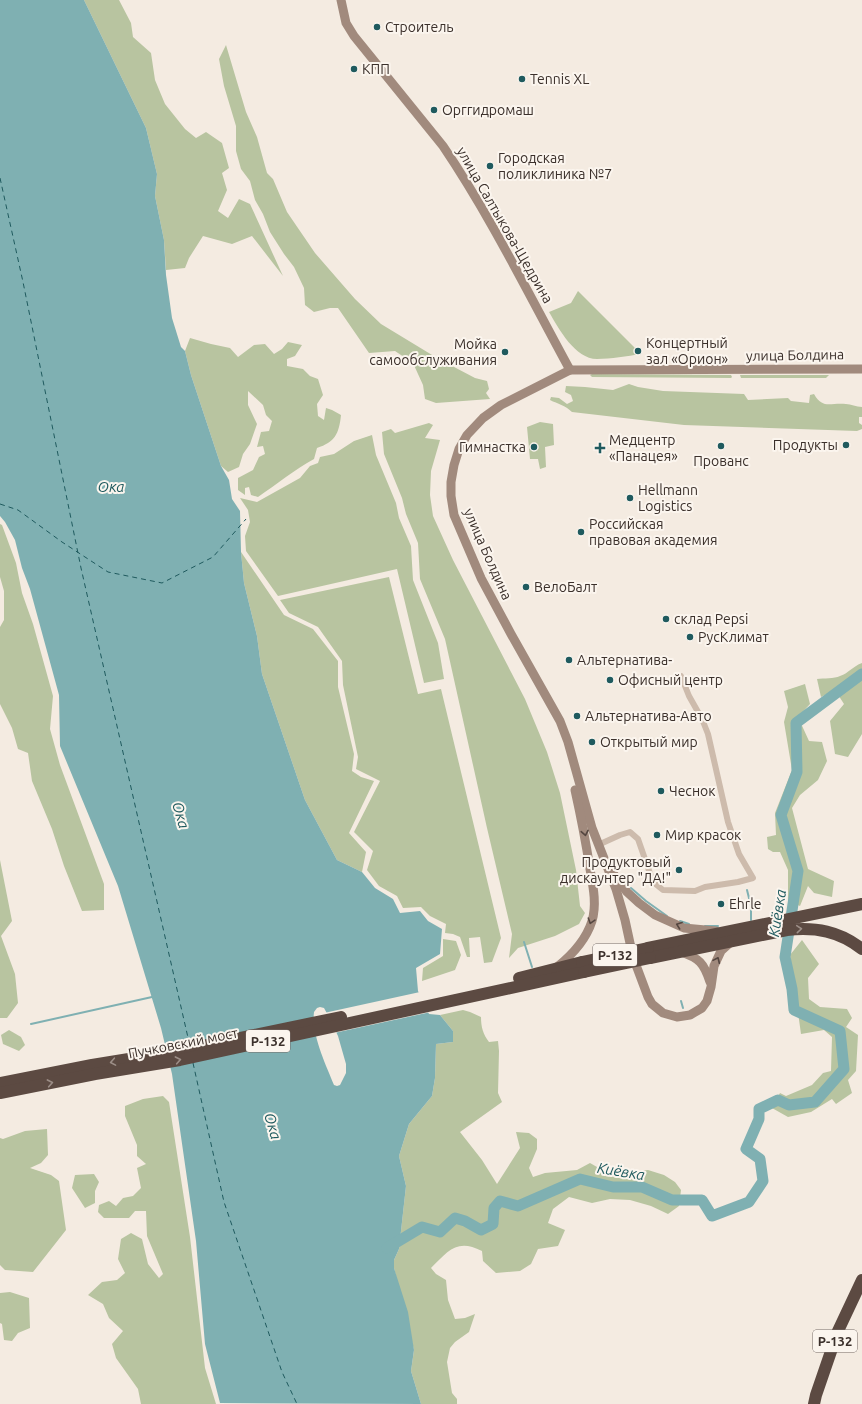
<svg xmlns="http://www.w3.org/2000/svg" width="862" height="1404" font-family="Ubuntu,sans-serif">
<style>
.green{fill:#b8c4a0}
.water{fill:#7fb0b2;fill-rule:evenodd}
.pier{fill:#f4ebe1}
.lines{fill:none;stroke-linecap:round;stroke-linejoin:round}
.stream{stroke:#7fb0b2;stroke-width:2}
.river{stroke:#7fb0b2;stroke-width:11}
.ferry{stroke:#1f5a5e;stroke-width:1;stroke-dasharray:5 4;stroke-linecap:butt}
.street{stroke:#cdbbac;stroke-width:6}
.secondary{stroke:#a18a7d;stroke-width:9}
.highway{stroke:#5c4a42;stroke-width:12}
.highway-bridge{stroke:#5c4a42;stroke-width:12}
.oneway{stroke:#544640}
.oneway2{stroke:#9c8e87}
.poi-dot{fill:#1f5a5e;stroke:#fbf5ee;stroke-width:1.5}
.labels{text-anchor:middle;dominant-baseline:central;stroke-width:4;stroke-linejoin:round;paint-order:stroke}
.shield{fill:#fbf5ee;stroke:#756b66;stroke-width:1}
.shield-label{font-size:13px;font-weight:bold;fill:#3b302b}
.poi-label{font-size:14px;fill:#3b302b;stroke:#fbf5ee;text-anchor:start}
.street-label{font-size:14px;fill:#3b302b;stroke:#fbf5ee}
.water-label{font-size:15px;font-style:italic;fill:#1f5a5e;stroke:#fbf5ee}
</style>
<rect width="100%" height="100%" fill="#f4ebe1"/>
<g class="green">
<path d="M84,0H119L131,23L133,37L151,53L155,80L165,104L185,129L196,138L206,132L222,143L229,168L222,173L227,190L218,211L228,218L239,199L250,204L283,276L252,236L232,244L203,236L189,258L185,268L166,270L164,240L155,196L157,174L146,128Z"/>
<path d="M226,45L246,112L257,137L267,173L273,179L287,212L315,253L355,299L381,324L437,358L475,378L487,381L489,389L486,393L490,399L436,403L425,399L423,385L413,363L395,351L369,353L338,308H330L314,312L305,305L304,288L294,267L284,254L270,232L263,214L255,200L250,181L241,169L236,151V126L224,86L219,59Z"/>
<path d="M578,291L641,354C627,356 611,359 597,359C575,359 559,329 549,312L571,303Z"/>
<path d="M190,338L211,344L230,348L238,357L254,345L265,344L274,354L282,349L288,342L302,345L295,356L287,359V366L303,369L310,376L318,379L323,395L317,404L318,416L324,420L326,408L332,410L341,415C339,434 335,442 317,448L314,459C294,470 277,484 258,497L251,495L249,487L245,488V495L238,490V478L253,470L259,457L265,454L263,446L257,447L261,432L269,431L272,421L266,415L263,405L248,391V405L257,424L250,444L243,454L239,467L228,472L221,466L191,375L185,351Z"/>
<path d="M592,374L731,375L732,377L731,378L592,377L590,375Z"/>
<path d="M740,375H829L826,378H741Z"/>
<path d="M629,384L638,387L663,391L744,394L748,400L788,398L791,401L809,403L810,395L814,394C823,410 831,402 846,404C851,404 856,407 862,407V417H859V423L862,425V429L857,431L684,425L572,412C565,405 558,404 550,400L551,397L559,398L567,404L573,401L571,395L565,392L566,386L585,387L613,390Z"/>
<path d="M540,422L553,424L554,445L545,447L546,467L540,469L538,459H530L527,427Z"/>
<path d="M429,423L433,425L425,438L440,440L431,471L430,495L433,516L453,560L525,699L547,752L560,793L576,870L580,906L585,913L579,924L555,936L518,948L509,958L512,934L487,828L445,639L420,579L418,543L406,514L402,498L384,454L382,432L391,429L395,433Z"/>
<path d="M372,435L376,455L396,503L399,518L411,546L413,580L438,643L444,679L424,683L397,569L278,596L246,551L245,536L250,522L248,510L240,498L257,502L300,478L310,466L318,463L320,457L334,454L354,441Z"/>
<path d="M0,524L2,525L16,563L22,593L33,624L53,696L50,729L60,765L104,884V910L82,911L64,866L52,829L32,781L28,753L18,749L12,728L0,704V627L4,620V591L0,577Z"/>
<path d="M241,552L284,615L313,629L338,661V687L354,754L352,771L361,777L374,781L349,833L366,852L362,872L337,860L305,800L262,674L257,636L244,583Z"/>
<path d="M389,577L418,694L441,689L501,938L492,962L484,963L480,937L469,938L470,957H467L460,937L453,934L445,933L446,924L430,916L421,907L403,908L397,896L379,886L367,870L373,851L354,832L380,781L356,769L358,757L343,685L342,661L318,627L289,613L280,600Z"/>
<path d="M862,663V734L848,757L835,754L830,721L844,704L835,690L821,697L817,679C824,678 834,679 840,676C849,673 853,666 862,663Z"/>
<path d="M805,684L810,704L798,717L809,741L822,742L827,761L818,780L800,795L792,808L808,869L834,881L832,897L814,893L808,886L800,906L788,901V870L780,852H773L768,849L767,837L776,835L775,813L792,770L784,722L788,707L784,691Z"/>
<path d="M0,860L12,921L1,936L15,974L18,1003L7,1018H0Z"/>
<path d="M443,939L456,941L461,955L455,970L422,981L423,968L443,956Z"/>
<path d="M802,940L819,964L808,978L809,999L820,1007L847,1009L852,1018L846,1027L858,1035L856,1071L848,1080L852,1093L836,1104L832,1099L811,1112L788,1117L772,1108L780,1093L786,1096L812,1085L823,1073L831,1071L832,1037L824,1030L801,1034L790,955Z"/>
<path d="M463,1010L470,1012L481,1017C481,1027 483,1034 489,1042L498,1041L499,1051L498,1093L502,1102L460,1132L482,1160L497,1184L520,1148L516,1132L529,1133L537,1139V1149L529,1168L533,1177L545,1173L577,1170L590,1163L604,1171L622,1173L648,1170L664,1175L675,1182L681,1190L679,1206L668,1214L651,1206L630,1200L610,1199L592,1203L569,1197L553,1209L548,1223L565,1230L558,1246L538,1249L531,1264L520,1271L496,1273L483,1261L482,1251C457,1238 448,1251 431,1268L436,1274L446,1280L448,1300L455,1319L465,1318L475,1314L469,1332L455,1342L450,1348L447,1362L452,1393L457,1399V1404H421L411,1371L414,1350L394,1268V1260L399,1249L406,1186L399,1156L409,1124L432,1096L435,1078L436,1044L453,1042V1031L440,1015Z"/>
<path d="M9,1030L21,1037L25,1045L19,1051L3,1044L1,1035Z"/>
<path d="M163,1096L169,1102L190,1237L205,1368L216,1404H141L138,1389L116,1358L112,1344L123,1331L109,1318L103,1304L88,1295L102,1282L117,1280L125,1273L118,1259L121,1239L131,1233L142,1239L148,1264L159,1278L163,1274L147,1236L146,1211H135L129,1218H104L98,1212L99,1205L109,1201L116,1206L123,1198L133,1196L141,1188L137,1168L146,1164L137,1156V1145L125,1116V1106L143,1099Z"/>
<path d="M47,1129L48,1155L41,1163L30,1168L51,1175L59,1181L66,1230L33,1272L5,1270L0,1265V1138L3,1139L25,1131Z"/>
<path d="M94,1174L99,1182L95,1191V1203L85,1208L72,1188L75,1175Z"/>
<path d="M10,1292L29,1298L30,1328L18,1333L12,1341L4,1340L2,1324L0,1323V1293Z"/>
</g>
<path class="water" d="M0,0H84L146,128L157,174L155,196L164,240L166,275L172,318L181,347L185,351L191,375L221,466L229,480L232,499L240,511L241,552L244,583L257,636L262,674L305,800L337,860L362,872L375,888L393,899L400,913L420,911L428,921L442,929L440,954L416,968L418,991L429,1014L440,1015L453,1031V1042L436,1044L435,1078L432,1096L409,1124L399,1156L406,1186L399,1249L394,1260V1268L408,1312L414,1350L411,1371L421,1404L220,1403L205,1344L196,1241L172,1074L161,1028L118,886L60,746L59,695L30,589L22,568L15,540L5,522L0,516ZM320,1007L324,1008L330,1019L338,1036L346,1064V1073L340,1085L337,1086L334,1085C326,1065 311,1034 314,1012L317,1008Z"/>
<path class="pier" d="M420,992L431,1012L334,1033L324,1013Z"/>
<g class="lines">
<g class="stream">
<path d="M631,888L646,901L667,916"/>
<path d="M747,890L751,906V920"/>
<path d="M680,921L689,924"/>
<path d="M705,926H718"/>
<path d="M524,942L532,967"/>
<path d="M681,1001L683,1008"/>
<path d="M31,1024L152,997"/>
</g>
<path class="river" d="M387,1248L422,1227L440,1232L455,1218L465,1221L481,1230L493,1224L494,1208L500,1201L518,1206L580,1179L613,1187H642L672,1200H702L712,1216L749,1202L763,1181L760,1159L746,1149L759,1119V1109L778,1100L789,1105L815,1102L844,1069L840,1031L794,1010L792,989L785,957L798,871L781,815L797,772L796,723L862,674"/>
<g class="ferry">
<path d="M0,178L23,282L81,568L189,1042"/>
<path d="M0,504L18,510L62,542L108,572L162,583L213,557L246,519"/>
<path d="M193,1063L224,1202L282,1372L297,1404"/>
</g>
<path class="street" d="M598,845L620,835L630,832L638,839L653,882L663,890L695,891L705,887L738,882L753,878L739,854L728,822L708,734L702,719L689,696L681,676"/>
<g class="secondary">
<path d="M341,0L346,23L354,36L443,146C491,217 529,295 570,370"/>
<path d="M612,872L627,892L639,903L655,915L684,928L716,931"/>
<path d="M731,942L721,951L714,966L711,987L707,1001L702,1008L690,1015L677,1017L663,1013L652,1004L648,997L633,957L625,920L616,889L592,828L568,742L560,721L511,634L481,578L454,515L451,496V482L454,465L459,449L467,435L483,418L501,405L570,370L862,369"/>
<path d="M681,952C699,958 704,963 710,982"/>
<path d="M557,967C572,955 586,940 592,921C597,904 593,886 590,869C586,843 581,817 575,790"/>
</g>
<g class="highway">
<path d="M648,948L862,904"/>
<path d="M650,958L787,930C816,927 839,931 862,949"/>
<path d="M519,978L582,962"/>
<path d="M0,1083L92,1065L178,1051L341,1017"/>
<path d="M0,1093L95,1074L180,1060L584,972"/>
<path d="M814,1404L816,1395L838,1331L862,1280"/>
</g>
<g class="highway-bridge">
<path d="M582,962L648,948"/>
<path d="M584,972L650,958"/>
</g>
</g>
<defs><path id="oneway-chevron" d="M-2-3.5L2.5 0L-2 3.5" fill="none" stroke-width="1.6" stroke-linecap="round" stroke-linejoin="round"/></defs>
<g class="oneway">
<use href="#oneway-chevron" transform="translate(585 833) rotate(79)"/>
<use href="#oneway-chevron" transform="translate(591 921) rotate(108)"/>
<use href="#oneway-chevron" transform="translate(679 925) rotate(-160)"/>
<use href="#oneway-chevron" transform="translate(717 960) rotate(-66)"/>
</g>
<g class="oneway2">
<use href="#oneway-chevron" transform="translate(799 929) rotate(-5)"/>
<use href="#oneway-chevron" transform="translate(178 1060) rotate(-11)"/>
<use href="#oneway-chevron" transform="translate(113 1062) rotate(170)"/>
<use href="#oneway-chevron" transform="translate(50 1083) rotate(-11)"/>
</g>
<g class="poi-dot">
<circle cx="377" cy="27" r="4"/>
<circle cx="354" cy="69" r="4"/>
<circle cx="522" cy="79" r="4"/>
<circle cx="434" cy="110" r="4"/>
<circle cx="490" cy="166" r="4"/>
<circle cx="638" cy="351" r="4"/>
<circle cx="505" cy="352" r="4"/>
<circle cx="846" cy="445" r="4"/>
<circle cx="721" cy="446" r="4"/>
<circle cx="534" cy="447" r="4"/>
<path d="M598 442h4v4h4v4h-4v4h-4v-4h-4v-4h4z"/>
<circle cx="630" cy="498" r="4"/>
<circle cx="581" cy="532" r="4"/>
<circle cx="526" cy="587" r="4"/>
<circle cx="666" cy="619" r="4"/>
<circle cx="690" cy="637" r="4"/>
<circle cx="569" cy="660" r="4"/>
<circle cx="610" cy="680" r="4"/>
<circle cx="577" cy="716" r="4"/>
<circle cx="592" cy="742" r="4"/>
<circle cx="661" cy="791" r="4"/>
<circle cx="657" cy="835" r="4"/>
<circle cx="679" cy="870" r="4"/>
<circle cx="721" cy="904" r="4"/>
</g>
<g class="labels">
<g class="shield">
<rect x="593" y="944" width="44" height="22" rx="3"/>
<rect x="246" y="1030" width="44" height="22" rx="3"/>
<rect x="813" y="1330" width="44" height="22" rx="3"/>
</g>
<g class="shield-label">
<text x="615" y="955">Р-132</text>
<text x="268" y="1041">Р-132</text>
<text x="835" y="1341">Р-132</text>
</g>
<g class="poi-label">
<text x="385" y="27">Строитель</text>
<text x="362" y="69">КПП</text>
<text x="530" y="79">Tennis XL</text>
<text x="442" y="110">Орггидромаш</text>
<text x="498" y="158">Городская<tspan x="498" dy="16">поликлиника №7</tspan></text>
<text x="646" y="343">Концертный<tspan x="646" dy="16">зал «Орион»</tspan></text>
<text x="497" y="344" text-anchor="end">Мойка<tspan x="497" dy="16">самообслуживания</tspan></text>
<text x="609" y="440">Медцентр<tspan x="609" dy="16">«Панацея»</tspan></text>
<text x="838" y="445" text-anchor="end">Продукты</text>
<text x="526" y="447" text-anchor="end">Гимнастка</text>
<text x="721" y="461" text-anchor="middle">Прованс</text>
<text x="638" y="490">Hellmann<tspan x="638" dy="16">Logistics</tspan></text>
<text x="589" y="524">Российская<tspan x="589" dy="16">правовая академия</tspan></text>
<text x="534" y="587">ВелоБалт</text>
<text x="674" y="619">склад Pepsi</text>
<text x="698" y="637">РусКлимат</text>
<text x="577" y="660">Альтернатива-</text>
<text x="618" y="680">Офисный центр</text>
<text x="585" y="716">Альтернатива-Авто</text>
<text x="600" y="742">Открытый мир</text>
<text x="669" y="791">Чеснок</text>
<text x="665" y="835">Мир красок</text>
<text x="671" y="862" text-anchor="end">Продуктовый<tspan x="671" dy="16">дискаунтер "ДА!"</tspan></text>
<text x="729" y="904">Ehrle</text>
</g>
<g class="street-label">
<text transform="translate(505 225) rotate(60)">улица Салтыкова-Щедрина</text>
<text transform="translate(795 355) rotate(-1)">улица Болдина</text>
<text transform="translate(488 554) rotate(66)">улица Болдина</text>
<text transform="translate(183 1043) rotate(-11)">Пучковский мост</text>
</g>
<g class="water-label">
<text x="111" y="486">Ока</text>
<text transform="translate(181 815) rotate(74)">Ока</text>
<text transform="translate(777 913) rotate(-81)">Киёвка</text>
<text transform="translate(273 1126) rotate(74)">Ока</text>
<text transform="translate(621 1171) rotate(9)">Киёвка</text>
</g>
</g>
</svg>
